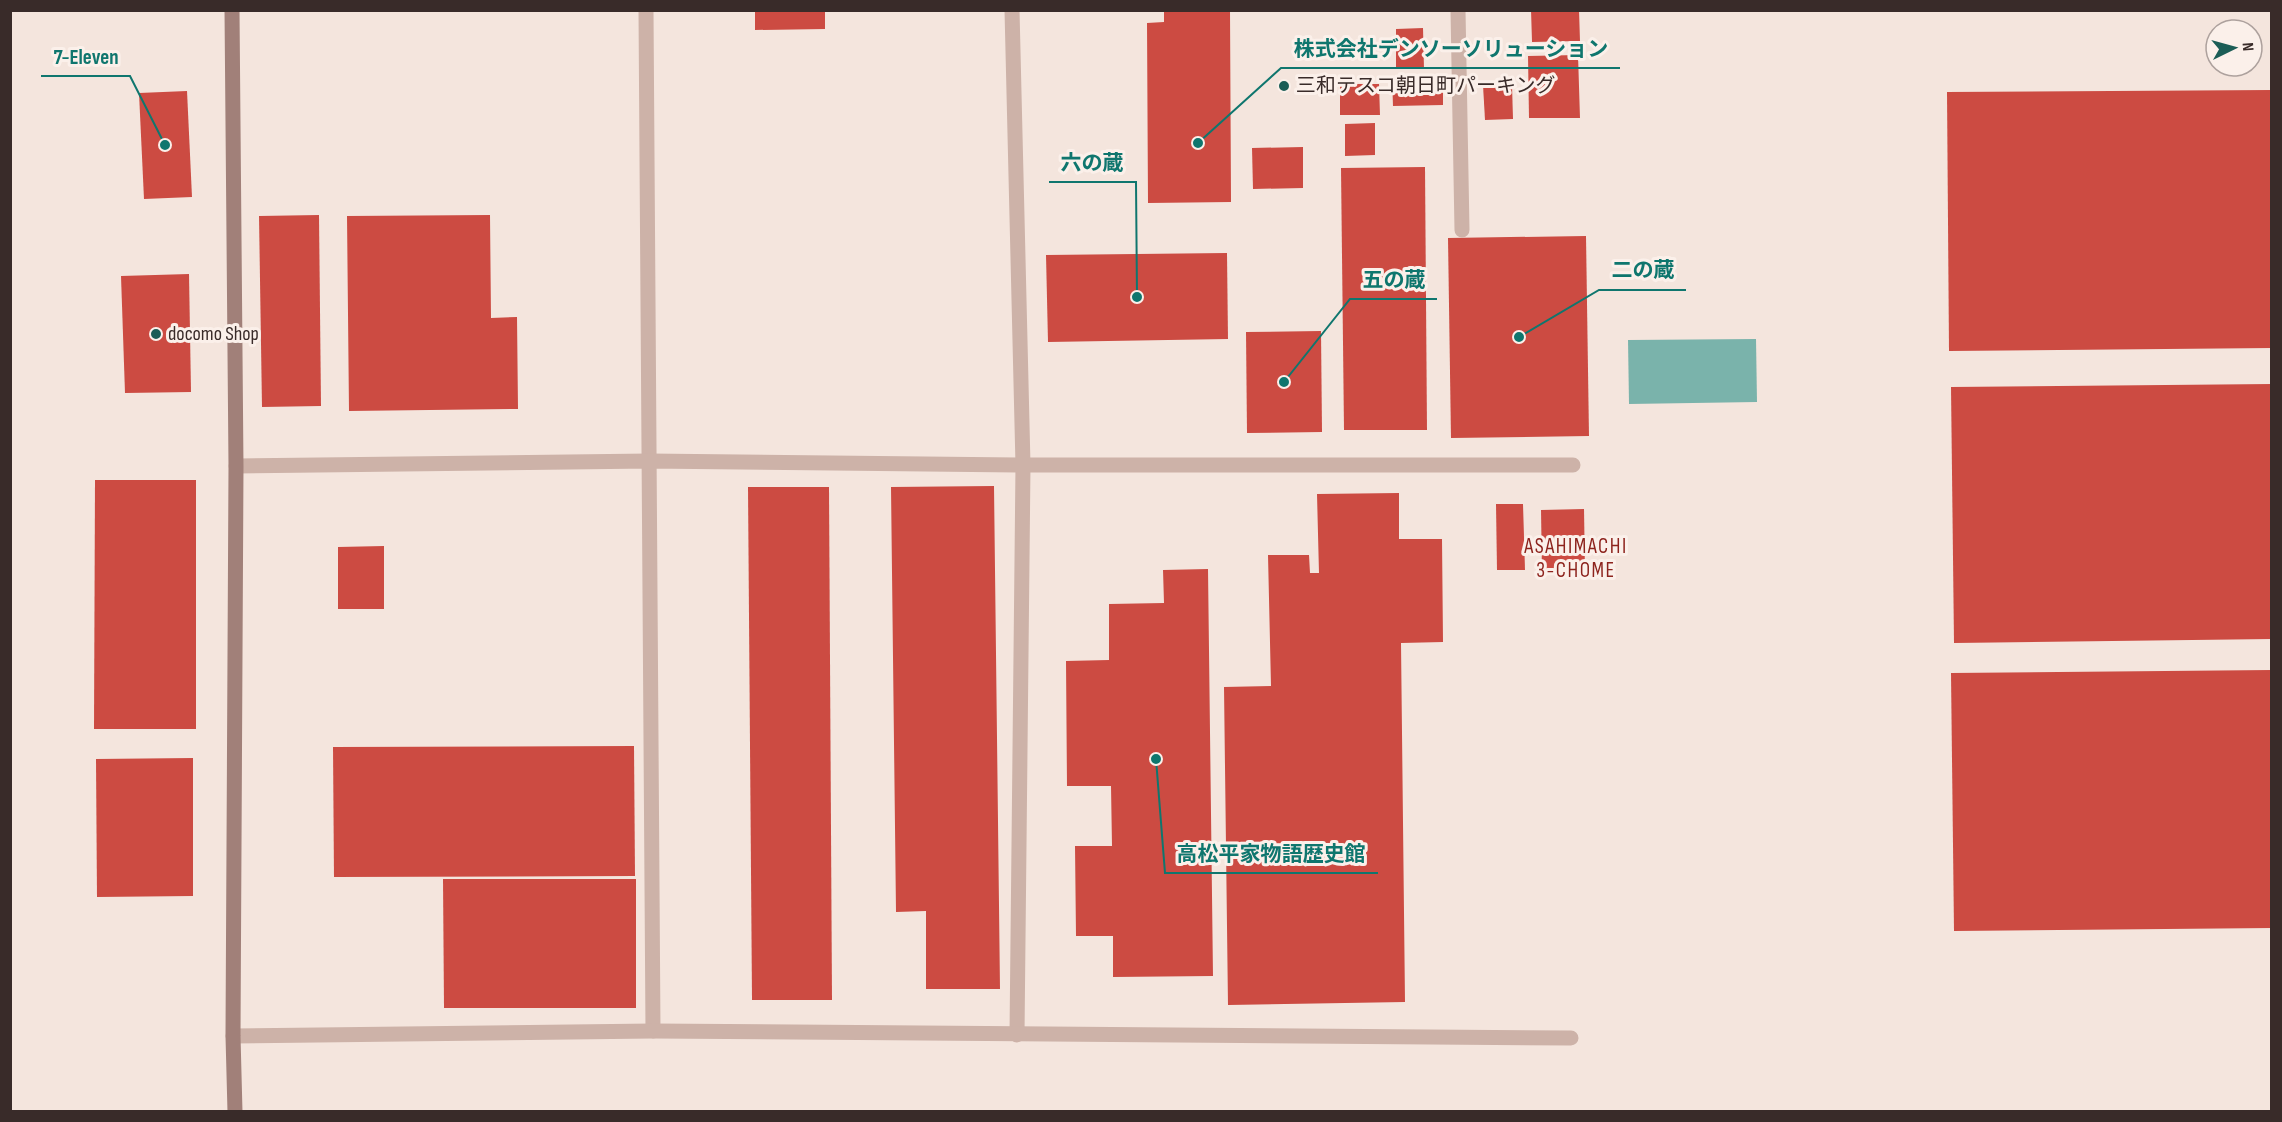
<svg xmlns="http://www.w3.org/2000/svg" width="2282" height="1122" font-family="'Sofia Sans Condensed','Noto Sans JP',sans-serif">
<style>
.water{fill:#7ab3ab}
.building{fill:#cc4b42}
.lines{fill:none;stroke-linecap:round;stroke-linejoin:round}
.lane{stroke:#cdb2a8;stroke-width:15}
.street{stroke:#cdb2a8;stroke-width:15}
.secondary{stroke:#a18079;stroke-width:15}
.poi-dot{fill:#1b5d56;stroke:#fbf0ea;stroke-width:2}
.labels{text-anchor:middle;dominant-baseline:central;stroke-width:6;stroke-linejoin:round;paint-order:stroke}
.poi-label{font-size:20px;fill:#392b29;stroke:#fbf0ea;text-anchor:start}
.neighbourhood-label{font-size:21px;letter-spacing:1.5px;fill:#8d231d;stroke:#fbf0ea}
.leader{fill:none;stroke:#0f766e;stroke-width:2}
.callout-dot{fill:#0f766e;stroke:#fbf0ea;stroke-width:2}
.callout-label{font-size:21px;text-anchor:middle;font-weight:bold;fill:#0f766e;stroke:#fbf0ea;stroke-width:6;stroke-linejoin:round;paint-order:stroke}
</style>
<rect width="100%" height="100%" fill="#f4e5dd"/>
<path class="water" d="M1756,339L1757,402L1629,404L1628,340Z"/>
<g class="building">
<path d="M755,10H825V29L755,30Z"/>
<path d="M1164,10H1230L1231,202L1148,203L1147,23L1164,22Z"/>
<path d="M1531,10H1579L1580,41L1532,42Z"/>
<path d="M1423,28L1424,69H1396V29Z"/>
<path d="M1578,55L1580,118H1529L1528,56Z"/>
<path d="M1443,75V105L1393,106L1392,76Z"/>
<path d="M1340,84H1379L1380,115H1340Z"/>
<path d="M1483,85H1512L1513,119L1485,120Z"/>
<path d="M2272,90V348L1949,351L1947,92Z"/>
<path d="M187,91L192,197L144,199L139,93Z"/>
<path d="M1375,123V155L1345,156V124Z"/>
<path d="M1303,147V188L1253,189L1252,148Z"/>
<path d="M1425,167L1427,430H1344L1341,168Z"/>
<path d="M319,215L321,406L262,407L259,216Z"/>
<path d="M490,215L491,318L517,317L518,409L349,411L347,216Z"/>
<path d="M1586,236L1589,436L1451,438L1448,238Z"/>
<path d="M1227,253L1228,339L1048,342L1046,255Z"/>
<path d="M189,274L191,392L125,393L121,276Z"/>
<path d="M1321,331L1322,432L1247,433L1246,332Z"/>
<path d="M2272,384V639L1954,643L1951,387Z"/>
<path d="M95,480H196V729H94Z"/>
<path d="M994,486L1000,989H926V911L896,912L891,487Z"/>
<path d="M748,487H829L832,1000H752Z"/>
<path d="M1399,493V539H1442L1443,642L1401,643L1405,1002L1228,1005L1224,687L1271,686L1268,555H1309L1310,573H1319L1317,494Z"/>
<path d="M1496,504H1523L1525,570H1497Z"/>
<path d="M1584,509L1585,573L1542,574L1541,510Z"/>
<path d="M384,546V609H338V547Z"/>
<path d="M1208,569L1213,976L1113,977V936H1076L1075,846H1112L1111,786H1067L1066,661L1109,660V604L1164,603L1163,570Z"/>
<path d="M2272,670V928L1954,931L1951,673Z"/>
<path d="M634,746L635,876L334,877L333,747Z"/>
<path d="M193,758V896L97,897L96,759Z"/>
<path d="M443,879H636V1008H444Z"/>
</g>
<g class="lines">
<path class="lane" d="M1458,10L1462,230"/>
<g class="street">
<path d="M646,10L653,1031"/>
<path d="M1012,10L1023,465L1017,1035"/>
<path d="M236,466L649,461L1023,465H1573"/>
<path d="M233,1036L653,1031L1571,1038"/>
</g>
<path class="secondary" d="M232,10L236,466L233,1036L235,1112"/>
</g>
<g class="poi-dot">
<circle cx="1284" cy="86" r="6"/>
<circle cx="156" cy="334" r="6"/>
</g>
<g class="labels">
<g class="poi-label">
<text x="1296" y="86">三和テスコ朝日町パーキング</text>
<text x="168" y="334">docomo Shop</text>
</g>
<g class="neighbourhood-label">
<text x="1576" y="546">ASAHIMACHI<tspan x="1576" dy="24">3-CHOME</tspan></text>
</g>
</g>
<path class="leader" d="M1198 143L1281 68H1620M165 145L130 76H41M1137 297L1136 182H1049M1519 337L1599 290H1686M1284 382L1350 299H1437M1156 759L1165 873H1378"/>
<g class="callout-dot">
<circle cx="1198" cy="143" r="6"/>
<circle cx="165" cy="145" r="6"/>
<circle cx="1137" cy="297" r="6"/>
<circle cx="1519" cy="337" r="6"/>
<circle cx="1284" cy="382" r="6"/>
<circle cx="1156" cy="759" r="6"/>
</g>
<g class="callout-label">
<text x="1451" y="56">株式会社デンソーソリューション</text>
<text x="86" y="64">7-Eleven</text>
<text x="1092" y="170">六の蔵</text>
<text x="1643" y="277">二の蔵</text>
<text x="1394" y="287">五の蔵</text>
<text x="1271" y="861">高松平家物語歴史館</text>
</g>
<rect width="2282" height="1122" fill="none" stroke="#392b29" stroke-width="24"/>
<g transform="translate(2234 48) rotate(85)"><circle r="28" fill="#fbf0ea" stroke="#ada19d" stroke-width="1.5"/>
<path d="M0-4.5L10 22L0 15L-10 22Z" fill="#1b5d56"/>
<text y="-9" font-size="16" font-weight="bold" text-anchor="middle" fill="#392b29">N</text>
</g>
</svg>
